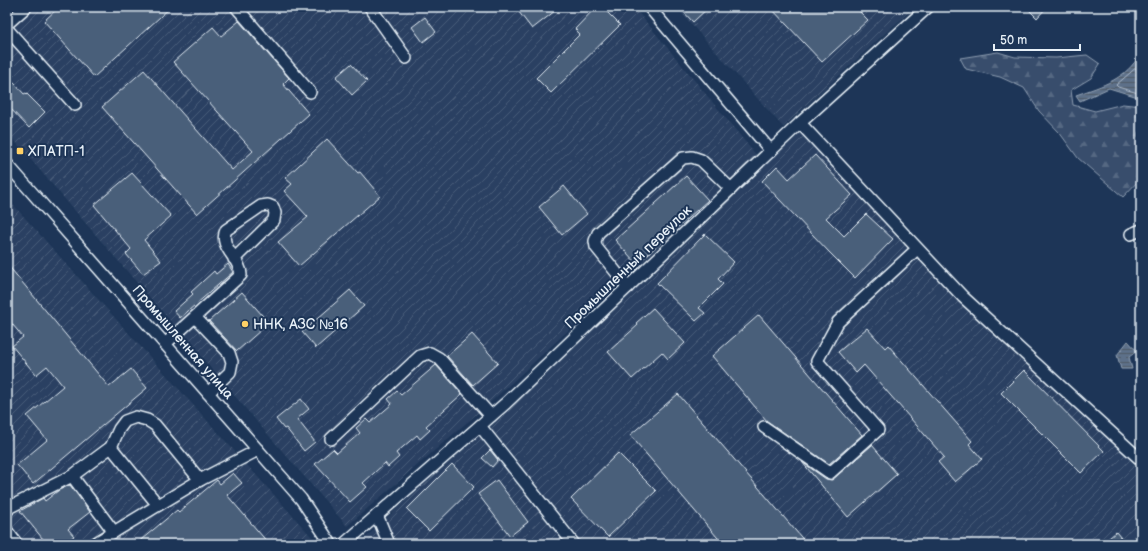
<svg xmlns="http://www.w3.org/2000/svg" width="1148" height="551" font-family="'Balsamiq Sans',sans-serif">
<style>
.industrial{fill:url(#industrial-furrows)}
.forest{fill:url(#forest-firs);stroke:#909fb2}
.water{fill:url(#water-rules);stroke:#95a4b5}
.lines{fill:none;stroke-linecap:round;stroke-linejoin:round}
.shore{stroke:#b0bdcc;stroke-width:1}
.building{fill:#495e7a;stroke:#e8f1f8}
.minor-casing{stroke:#e8f1f8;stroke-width:14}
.minor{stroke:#1d3557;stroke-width:11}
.poi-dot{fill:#ffd166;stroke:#1d3557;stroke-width:1.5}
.labels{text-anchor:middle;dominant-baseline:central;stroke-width:4;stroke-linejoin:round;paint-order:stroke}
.poi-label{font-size:14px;fill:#e8f1f8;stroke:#1d3557;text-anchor:start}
.street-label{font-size:14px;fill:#e8f1f8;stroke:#1d3557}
</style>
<defs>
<pattern id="industrial-furrows" width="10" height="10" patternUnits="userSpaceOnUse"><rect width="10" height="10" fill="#2a4162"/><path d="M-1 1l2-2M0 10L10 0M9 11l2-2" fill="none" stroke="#495d79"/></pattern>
<pattern id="forest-firs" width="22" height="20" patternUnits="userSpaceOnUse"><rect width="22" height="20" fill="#374d6c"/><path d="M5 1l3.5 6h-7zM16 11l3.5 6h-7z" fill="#546782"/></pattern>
<pattern id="water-rules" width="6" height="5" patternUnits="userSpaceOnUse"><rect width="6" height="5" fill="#5d7089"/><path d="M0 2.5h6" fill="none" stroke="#505a66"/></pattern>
</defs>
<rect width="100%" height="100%" fill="#1d3557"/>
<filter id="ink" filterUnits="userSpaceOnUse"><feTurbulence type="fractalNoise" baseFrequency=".025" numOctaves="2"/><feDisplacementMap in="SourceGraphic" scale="8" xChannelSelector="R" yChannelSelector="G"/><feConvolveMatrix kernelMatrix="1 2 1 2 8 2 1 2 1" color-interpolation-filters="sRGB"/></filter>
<g filter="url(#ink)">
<g class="industrial">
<path d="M7,7H641L637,11L757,156L494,399L347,526L7,132Z"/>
<path d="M676,7H914L783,127Z"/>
<path d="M801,132L1132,462L1141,476V544H361L360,543Z"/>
<path d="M7,198L318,544H7Z"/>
</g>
<path class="forest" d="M998,52L1015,57L1056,58L1087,55L1100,64L1091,78L1071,90L1073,105L1095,111L1123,104L1141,106V178L1123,197L1078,158L1059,132L1039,111L1024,88L1000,77L966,69L960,58Z"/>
<g class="water">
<path d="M1141,53V98L1109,88L1080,101L1076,95C1104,85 1125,80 1141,53Z"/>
<path d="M1128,341L1137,351L1129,357L1132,369H1121L1117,355Z"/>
</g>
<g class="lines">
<path class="shore" d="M1141,61L1138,66L1116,85L1118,87L1141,94"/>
</g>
<g class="building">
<path d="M59,7H171L94,77L44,21Z"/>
<path d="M515,7H560L532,29Z"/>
<path d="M596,7H602L620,25L551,93L536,78L580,34L575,29Z"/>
<path d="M679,7H709L693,22Z"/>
<path d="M770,7H855L868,20L822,62Z"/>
<path d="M1026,7H1047L1037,18Z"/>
<path d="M425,17L436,32L423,42L412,27Z"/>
<path d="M239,21L289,78L283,84L309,114L197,214L102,107L144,70L232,170L253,151L173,62L213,27L221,36Z"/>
<path d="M351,64L367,81L352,95L336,77Z"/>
<path d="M7,75L24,94L26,93L45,112L29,128L7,105Z"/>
<path d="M327,139L358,173L360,172L380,196L299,266L278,242L308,217L284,191L292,184L285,178Z"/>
<path d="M815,155L852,195L826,218L844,236L866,214L893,239L855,278L829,252L762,181L777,166L789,179Z"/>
<path d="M132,173L171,216L144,240L161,261L143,274L126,254L131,249L94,205Z"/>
<path d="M686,176L708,200L637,264L615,240Z"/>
<path d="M564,186L587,214L562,235L539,207Z"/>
<path d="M705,234L734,262L718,279L723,284L699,308L705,313L696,321L657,283Z"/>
<path d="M7,264L109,387L131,369L147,388L33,484L17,465L47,440L27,416L63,386L47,366L36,375L12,346L23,337L7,318Z"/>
<path d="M228,264L233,272L180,318L174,311L193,294L191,292L214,271L216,274Z"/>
<path d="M350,290L364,306L316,348L302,332Z"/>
<path d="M242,292L269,323L237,351L209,321Z"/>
<path d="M653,308L685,343L668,359L662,352L632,379L608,352L638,325L636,323Z"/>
<path d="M759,315L862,435L829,464L767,421L712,356Z"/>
<path d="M867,328L885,348L888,345L972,441L969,444L982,459L955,482L938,462L944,457L864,365L856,373L838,352Z"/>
<path d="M472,334L498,363L473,385L447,356Z"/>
<path d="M436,365L462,394L426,426L430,430L420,439L417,435L396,453L399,457L388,467L385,463L363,483L367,487L350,502L315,464L333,449L337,453L360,433L356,428L366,419L370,423L392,404L388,399L397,391L401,395Z"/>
<path d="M1024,370L1104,451L1081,473L1001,393Z"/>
<path d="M678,394L807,544H723L630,435Z"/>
<path d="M301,399L309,409L297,419L315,442L304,451L286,428L284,429L276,419Z"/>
<path d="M872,445L897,474L848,517L802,462L826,479L832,480Z"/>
<path d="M490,450L498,460L492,467L482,458Z"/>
<path d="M618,453L656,491L608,537L571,499Z"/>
<path d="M452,464L474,487L429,531L407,509Z"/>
<path d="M233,473L242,483L227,495L269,544H136L177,510L179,512L217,480L220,484Z"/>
<path d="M497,480L528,522L510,536L478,494Z"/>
<path d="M70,485L90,512L68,529L74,536L64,544H47L20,511L43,498L45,501L59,490Z"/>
<path d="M1116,532L1126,544H1102Z"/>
</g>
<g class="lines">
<g class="minor-casing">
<g id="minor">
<path d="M236,7L310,92"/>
<path d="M370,7L406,58"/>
<path d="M649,7L771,151"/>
<path d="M7,24L26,7"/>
<path d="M7,29L75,105"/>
<path d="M800,123L963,297L1141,460"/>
<path d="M7,164L301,499L331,544"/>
<path d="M1131,234L1141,230"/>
<path d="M628,287L596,247L595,241L598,233L683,158L692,157L701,160L731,189"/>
<path d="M195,317L229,353L232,362L230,372L208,393"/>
<path d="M165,344L241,275C241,259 218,247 226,230L261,206L268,205L273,207L275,213L274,220L234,259"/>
<path d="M480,426L574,544"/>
<path d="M764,427L830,473L878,430L817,361L838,322L917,249"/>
<path d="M331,439L420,356L430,353L439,358L491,416"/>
<path d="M111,447L158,505"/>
<path d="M72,476L114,532"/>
<path d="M7,511L10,507L72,476L111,447L119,429L125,421L136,417L147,420L155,425L200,480"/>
<path d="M377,515L389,544"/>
<path d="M7,531L17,544"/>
<path d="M94,544L200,480L258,450"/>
<path d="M344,544L506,403L800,123L928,7"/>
</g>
</g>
<use href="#minor" class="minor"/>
</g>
</g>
<g class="poi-dot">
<rect x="16" y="147" width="8" height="8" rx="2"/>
<circle cx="245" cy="324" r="4"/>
</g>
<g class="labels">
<g class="poi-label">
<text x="28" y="151">ХПАТП-1</text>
<text x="253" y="324">ННК, АЗС №16</text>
</g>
<g class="street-label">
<text transform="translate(628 267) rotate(-44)">Промышленный переулок</text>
<text transform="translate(183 342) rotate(49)">Промышленная улица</text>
</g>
</g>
<rect width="1148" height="551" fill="none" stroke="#1d3557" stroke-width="24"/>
<rect x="12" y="12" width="1124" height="527" fill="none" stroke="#e8f1f8" stroke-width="1.5" filter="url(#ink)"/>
<path d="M994 44v6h86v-6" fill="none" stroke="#e8f1f8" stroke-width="2"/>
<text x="1000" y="44" font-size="12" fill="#e8f1f8" stroke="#1d3557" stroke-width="3" paint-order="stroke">50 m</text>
</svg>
